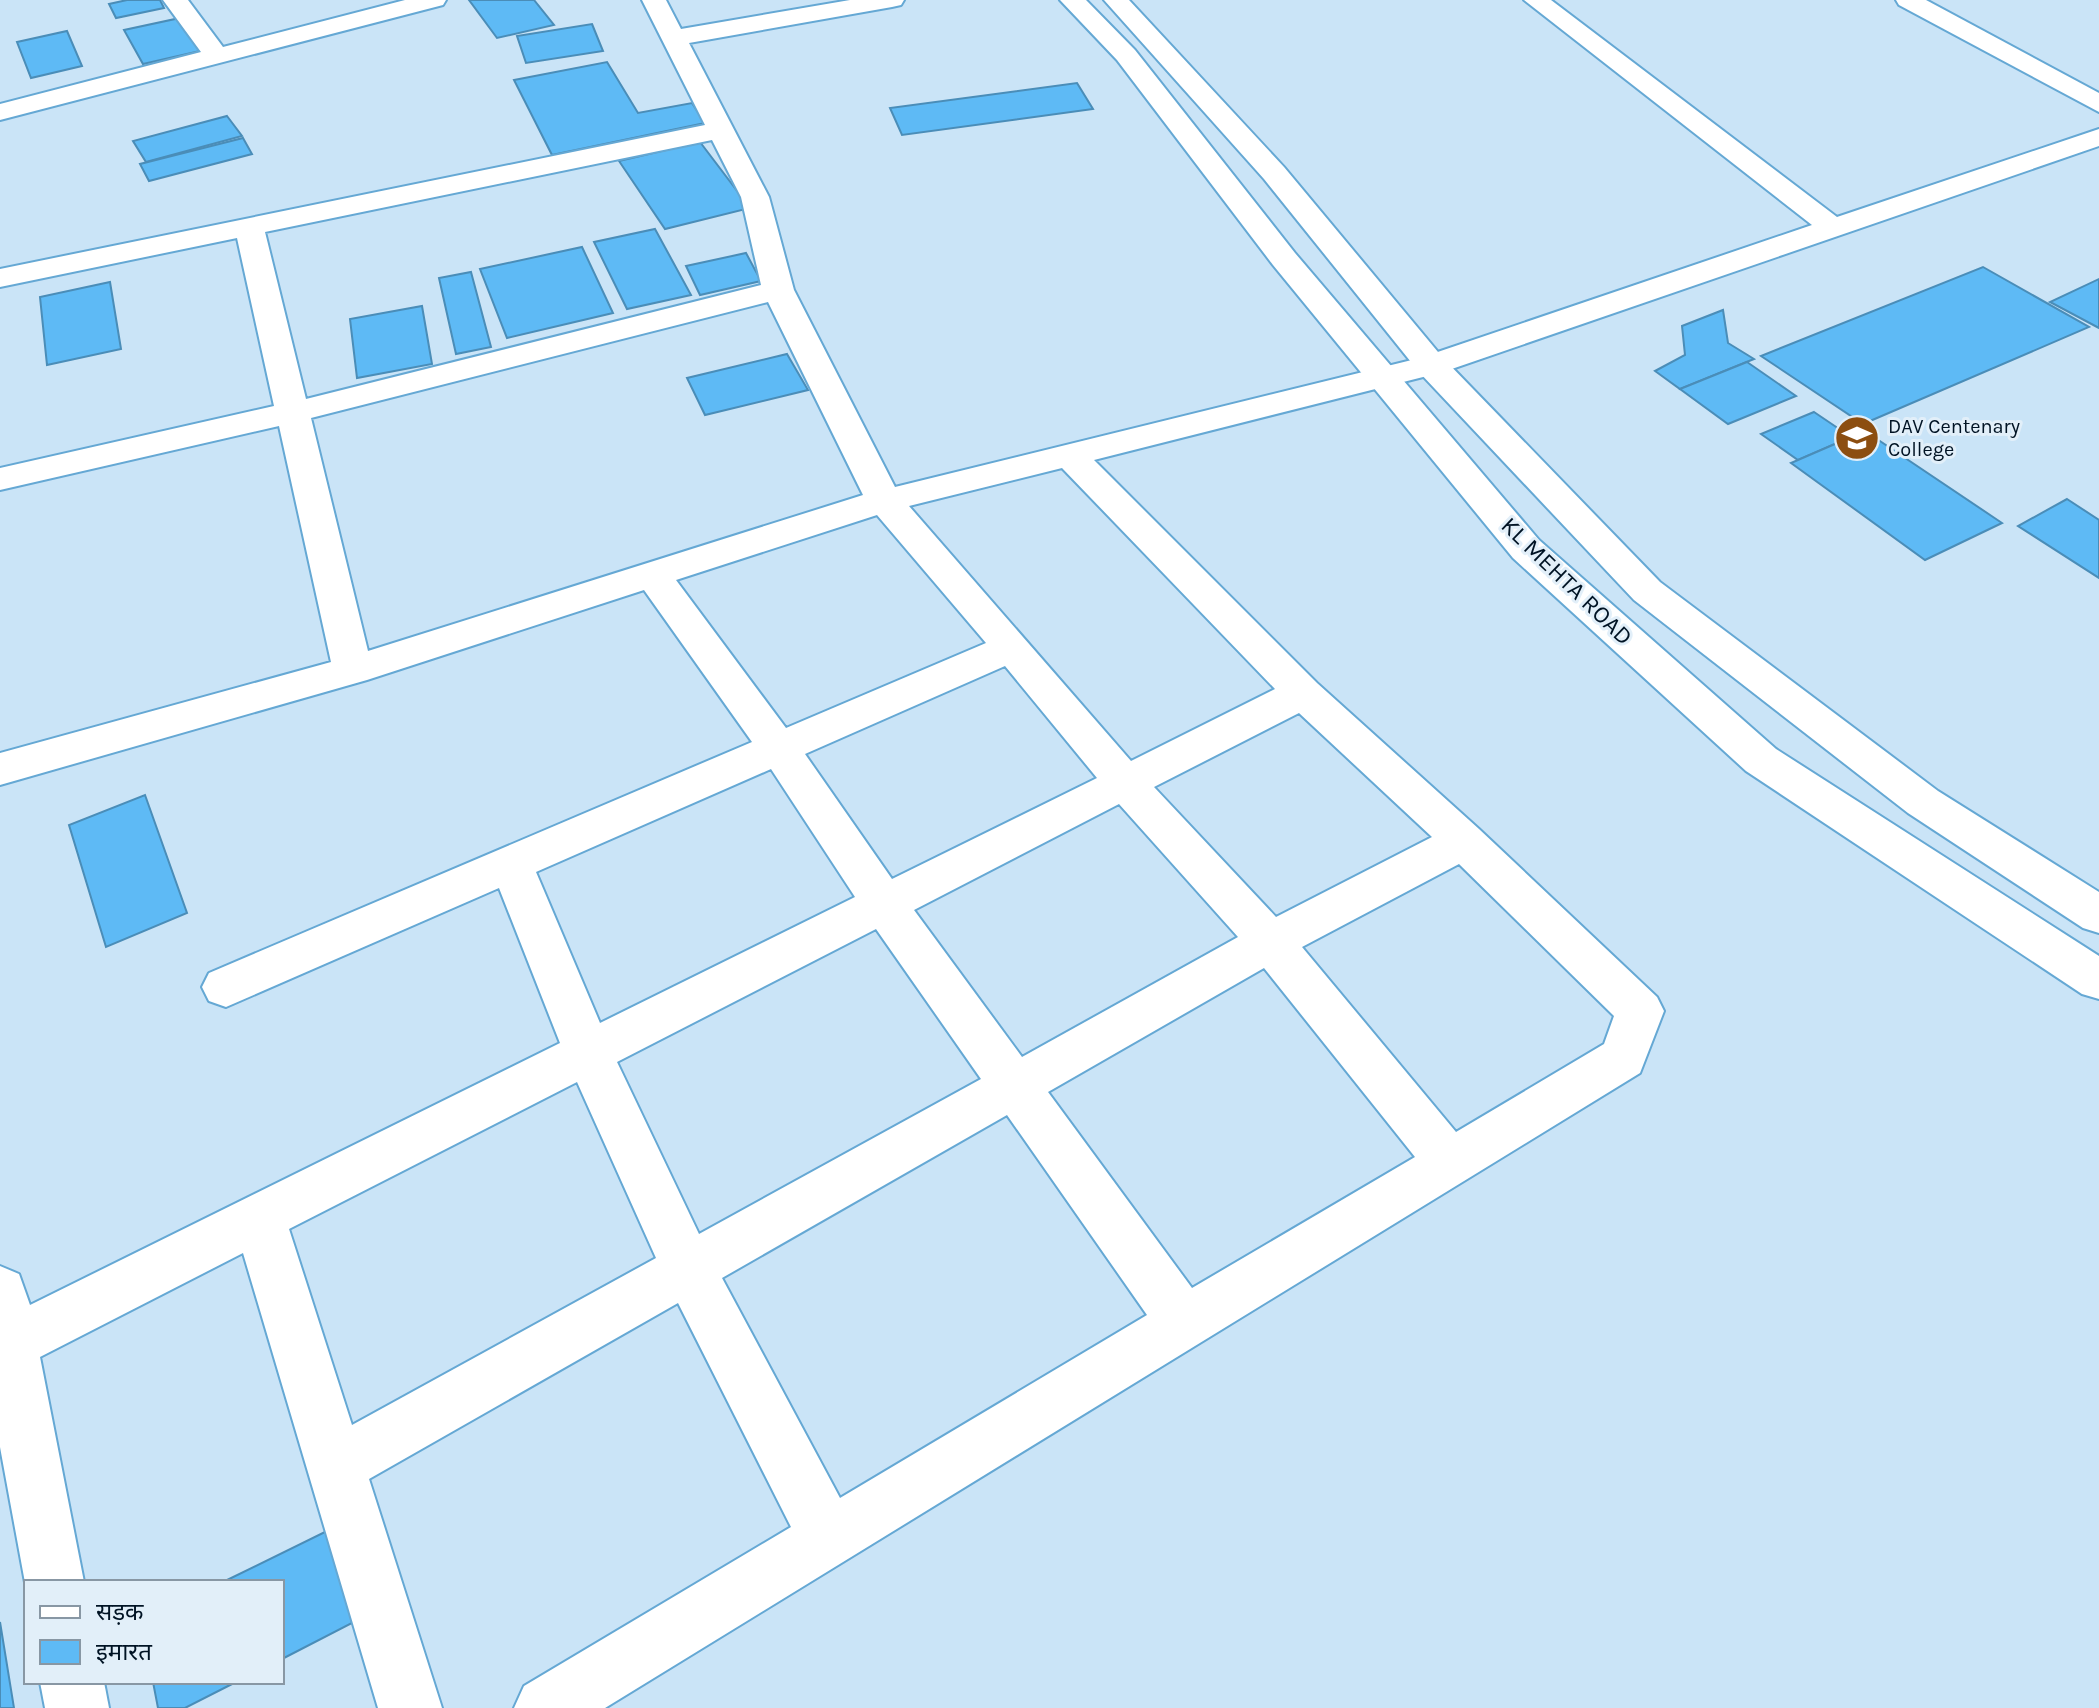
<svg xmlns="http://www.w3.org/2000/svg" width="2099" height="1708" font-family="Karla,'Noto Sans Devanagari',sans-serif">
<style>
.building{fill:#5ebaf5;stroke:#4a8db8;stroke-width:2}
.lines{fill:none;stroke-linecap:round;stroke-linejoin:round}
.minor-casing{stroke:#65a8d4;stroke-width:4}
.tertiary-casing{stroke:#65a8d4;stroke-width:4}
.minor{fill:#fff;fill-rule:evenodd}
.tertiary{fill:#fff;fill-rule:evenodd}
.labels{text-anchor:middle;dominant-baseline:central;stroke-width:6;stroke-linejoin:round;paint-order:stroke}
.far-poi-label{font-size:20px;fill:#001324;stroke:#e2eff9;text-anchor:start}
.street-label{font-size:24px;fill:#001324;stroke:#e2eff9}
</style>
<rect width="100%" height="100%" fill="#cae4f7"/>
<g class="building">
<path d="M127,0H160L164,8L116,18L109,4Z"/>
<path d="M469,0H534L554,25L497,38Z"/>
<path d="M180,18L200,51L143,64L124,30Z"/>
<path d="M592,24L603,51L526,63L517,36Z"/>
<path d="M67,31L82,66L31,78L17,42Z"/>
<path d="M607,62L638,113L692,103L705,123L552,155L514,80Z"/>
<path d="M1077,83L1093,109L902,135L890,108Z"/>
<path d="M227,116L242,136L146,162L133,141Z"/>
<path d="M243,138L252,154L149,181L140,164Z"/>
<path d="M700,142L750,208L665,229L619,161Z"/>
<path d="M655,229L691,295L627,309L594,242Z"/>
<path d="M582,247L613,313L507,338L480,269Z"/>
<path d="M746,253L761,281L700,295L686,266Z"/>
<path d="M1983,267L2089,327L1863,424L1761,356Z"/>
<path d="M471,272L491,347L456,354L439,278Z"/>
<path d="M2099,279V328L2050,302Z"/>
<path d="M110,282L121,349L47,365L40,297Z"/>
<path d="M422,306L432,364L357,378L350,319Z"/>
<path d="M1723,310L1728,343L1754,359L1680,389L1655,371L1685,355L1682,326Z"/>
<path d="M787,354L808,390L705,415L687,378Z"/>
<path d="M1747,362L1796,396L1728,424L1680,389Z"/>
<path d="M1814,412L1851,437L1798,460L1761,434Z"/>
<path d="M1865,431L2002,523L1925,560L1791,463Z"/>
<path d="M2067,499L2099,520V578L2018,526Z"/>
<path d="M145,795L187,913L106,947L69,825Z"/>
<path d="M331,1529L352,1623L282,1659V1582H223Z"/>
<path d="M0,1622L14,1708H0Z"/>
<path d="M153,1682H236L185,1708H158Z"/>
</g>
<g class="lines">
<g class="minor-casing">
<g id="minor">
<path d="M163,0H188L223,47L405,0H446L443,5L0,120V104L201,52Z"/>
<path d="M642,0H666L681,29L850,0H904L901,5L892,7L689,43L769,197L794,290L895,487L1420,358L1812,225L1524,0H1551L1837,217L2099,129V146L1443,372L1094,460L1317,683L1479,829L1657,997L1664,1011L1640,1073L605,1708H514L524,1686L791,1527L678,1303L369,1479L442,1708H378L243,1253L40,1357L84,1582H26V1588L0,1447V1266L19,1274L30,1305L560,1043L499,888L226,1007L209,1001L202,987L209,973L752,742L644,590L367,680L0,785V753L331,662L279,426L0,490V468L274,406L237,238L0,287V269L705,125ZM712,140L741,197L761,285L306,399L265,232ZM768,302L863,495L368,651L311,418ZM1062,468L1275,689L1131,761L909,506ZM877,515L986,643L786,728L676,580ZM1005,666L1097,778L892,879L805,754ZM1299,713L1432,837L1276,917L1154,787ZM771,769L855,897L600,1023L536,872ZM1119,804L1238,937L1022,1057L914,910ZM1459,864L1614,1016L1604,1044L1456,1132L1302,947ZM876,929L981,1079L699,1234L617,1062ZM1264,968L1415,1157L1192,1288L1048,1092ZM577,1082L656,1258L352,1425L289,1229ZM1007,1115L1147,1315L840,1498L722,1278Z"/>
<path d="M1896,0H1926L2099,93V112L1899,5Z"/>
<path d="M40,1682H104L109,1708H45Z"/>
</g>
</g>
<g class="tertiary-casing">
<g id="tertiary">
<path d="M1060,0H1086L1135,50L1295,253L1539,540L1776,749L2099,956V999L2082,994L1746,771L1513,558L1273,265L1117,60Z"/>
<path d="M1104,0H1129L1284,167L1443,358L1660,582L1938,791L2099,892V933L2083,928L1908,813L1634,600L1419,372L1264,179Z"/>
</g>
</g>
<use href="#minor" class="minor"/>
<use href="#tertiary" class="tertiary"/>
</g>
<defs>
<g id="university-disc" transform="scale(2.3)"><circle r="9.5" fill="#8c4e10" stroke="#e2eff9"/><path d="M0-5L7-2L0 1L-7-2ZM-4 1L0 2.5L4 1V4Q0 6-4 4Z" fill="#fff"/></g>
</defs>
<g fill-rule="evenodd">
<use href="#university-disc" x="1857" y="438"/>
</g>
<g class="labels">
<g class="far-poi-label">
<text x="1888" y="426">DAV Centenary<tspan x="1888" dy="23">College</tspan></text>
</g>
<g class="street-label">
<text transform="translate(1567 581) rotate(44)">KL MEHTA ROAD</text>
</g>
</g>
<rect x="24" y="1580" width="260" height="104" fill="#e2eff9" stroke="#8897a4" stroke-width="2"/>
<rect x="40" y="1606" width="40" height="12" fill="#ffffff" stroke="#8897a4" stroke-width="2"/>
<text x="96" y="1620" font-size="24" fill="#001324">सड़क</text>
<rect x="40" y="1640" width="40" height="24" fill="#5ebaf5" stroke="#8897a4" stroke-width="2"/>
<text x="96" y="1660" font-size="24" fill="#001324">इमारत</text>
</svg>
